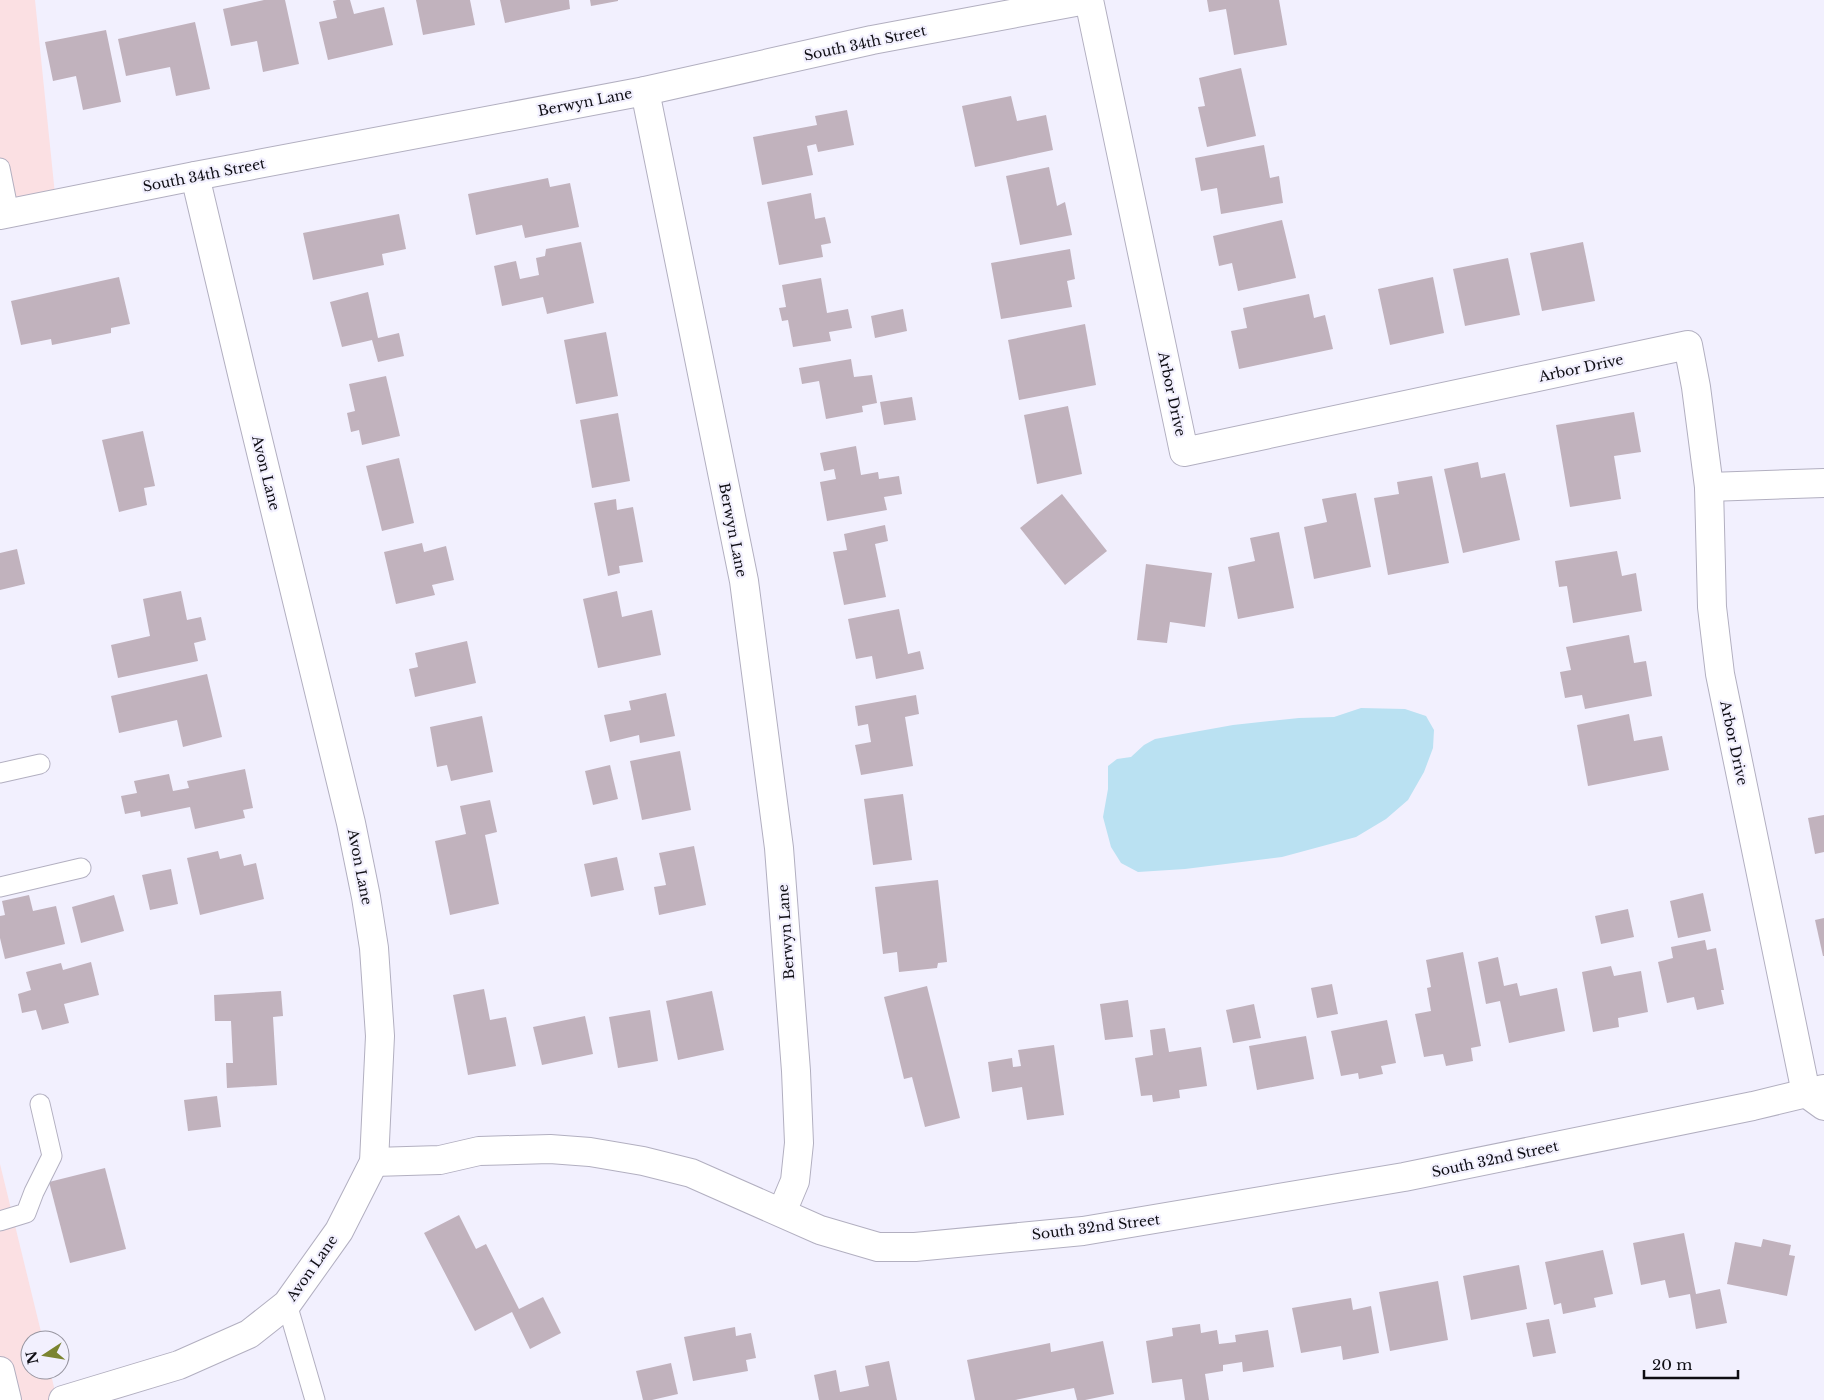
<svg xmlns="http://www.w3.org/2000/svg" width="1824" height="1400" font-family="'Libre Baskerville',serif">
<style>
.commercial{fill:#fbe0e3}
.water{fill:#bae1f2}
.building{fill:#c1b2bd}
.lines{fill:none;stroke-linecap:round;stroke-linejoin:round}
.service-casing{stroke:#b2afc0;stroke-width:21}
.minor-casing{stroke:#b2afc0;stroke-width:30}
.primary-casing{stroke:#b2afc0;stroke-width:30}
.service{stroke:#fff;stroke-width:19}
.minor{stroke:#fff;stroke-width:28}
.primary{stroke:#fff;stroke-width:28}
.labels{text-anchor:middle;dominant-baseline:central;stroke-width:4.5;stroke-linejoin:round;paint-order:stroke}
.street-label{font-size:14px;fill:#0e0d13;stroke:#f2f0fe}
</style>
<rect width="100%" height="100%" fill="#f2f0fe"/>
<g class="commercial">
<path d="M0,0H35L56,204L0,215Z"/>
<path d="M0,1164L43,1340H30V1370H50L57,1400H0Z"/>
</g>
<path class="water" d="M1361,708L1405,709L1426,716L1434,730L1433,748L1424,772L1408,800L1386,819L1356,837L1282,857L1185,869L1138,872L1121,863L1111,847L1103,817L1108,789V766L1117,759L1131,757L1144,745L1155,739L1233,725L1299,718L1334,717Z"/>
<g class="building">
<path d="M264,0H285L299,64L263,72L257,41L231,46L223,9Z"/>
<path d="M337,0H350L354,14L384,7L393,45L328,60L319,22L337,18L333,1Z"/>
<path d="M416,0H470L475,25L423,35Z"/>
<path d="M500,0H569L570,9L505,23Z"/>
<path d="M590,0H618V1L591,6Z"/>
<path d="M1207,0H1279L1287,45L1234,55L1226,9L1209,12Z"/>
<path d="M195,22L210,89L176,96L170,67L126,76L118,39Z"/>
<path d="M106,30L121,102L83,110L76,76L53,81L45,42Z"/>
<path d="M1241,68L1256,136L1207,147L1198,107L1205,106L1199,78Z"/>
<path d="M1011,96L1017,121L1046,115L1053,150L975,167L962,106Z"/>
<path d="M847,110L854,145L818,152L816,144L807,146L813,175L762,185L753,137L817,125L815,116Z"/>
<path d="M1264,145L1270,178L1279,176L1283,203L1221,214L1217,188L1201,191L1195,158Z"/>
<path d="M1049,167L1057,206L1065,202L1072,235L1020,245L1006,176Z"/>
<path d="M548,178L550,187L570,183L579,227L525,238L522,225L476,235L468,194Z"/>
<path d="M811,193L815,219L825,217L831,243L821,245L823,257L779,265L767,202Z"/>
<path d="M399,214L406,249L382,254L384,265L313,280L303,233Z"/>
<path d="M1282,220L1296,278L1238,291L1232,263L1219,266L1213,236Z"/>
<path d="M581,242L594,303L547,314L543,297L502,306L494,266L516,261L520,279L539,275L536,258L545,256L546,249Z"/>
<path d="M1583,242L1595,301L1542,311L1530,253Z"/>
<path d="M1070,249L1075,279L1067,281L1072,307L1001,319L991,263Z"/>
<path d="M1508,258L1520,315L1465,326L1453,269Z"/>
<path d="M119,277L130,324L111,328V333L52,345L51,339L21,345L11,301Z"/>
<path d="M1433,277L1444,333L1390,345L1378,289Z"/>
<path d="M821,278L827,313L848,309L852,328L829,332L831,341L793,347L788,320L782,321L779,308L786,307L782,285Z"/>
<path d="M368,292L378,338L399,333L404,356L378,362L372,340L342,347L330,302Z"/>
<path d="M1309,294L1314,318L1325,315L1333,349L1239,369L1231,331L1247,328L1243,308Z"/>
<path d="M903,309L907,331L875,338L871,316Z"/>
<path d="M1085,324L1096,385L1019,400L1008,340Z"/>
<path d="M606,332L618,396L576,404L564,340Z"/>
<path d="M851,359L854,377L872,375L877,403L862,406L863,412L826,419L819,381L802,384L799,368Z"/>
<path d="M386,376L400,436L362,445L359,430L351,432L347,413L355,411L349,384Z"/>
<path d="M912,397L916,420L884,425L880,402Z"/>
<path d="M1068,406L1082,474L1037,484L1024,415Z"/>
<path d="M1634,412L1641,452L1614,456L1621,499L1570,507L1556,425Z"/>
<path d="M618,413L630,481L592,488L580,420Z"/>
<path d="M143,431L155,486L144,488L147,505L119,512L102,440Z"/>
<path d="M856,446L861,475L878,472L879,479L899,476L902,494L884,497L887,510L827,521L820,482L836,479L834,469L824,471L820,453Z"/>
<path d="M399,458L414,523L382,531L366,466Z"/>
<path d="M1478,462L1481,478L1505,473L1520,540L1463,553L1444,469Z"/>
<path d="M1432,476L1449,563L1388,575L1374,498L1399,494L1397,482Z"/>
<path d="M1356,493L1371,567L1314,579L1304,527L1327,522L1322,499Z"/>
<path d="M1062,494L1107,551L1065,585L1020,528Z"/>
<path d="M616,499L617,510L633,507L643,562L619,566L620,573L608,576L594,503Z"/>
<path d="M885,525L888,541L875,544L886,597L844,605L833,552L847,550L844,534Z"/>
<path d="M1279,532L1294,608L1238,619L1228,567L1255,561L1250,538Z"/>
<path d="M422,543L424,552L446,546L454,580L432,585L435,595L396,604L384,552Z"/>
<path d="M17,549L25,584L0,590V553Z"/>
<path d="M1617,551L1622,576L1636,573L1642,611L1573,623L1567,586L1559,587L1555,561Z"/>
<path d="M1146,564L1212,573L1205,627L1170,622L1167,643L1137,640Z"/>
<path d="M181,591L187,620L201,617L206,640L194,643L198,661L118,678L111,645L150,636L143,599Z"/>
<path d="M617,591L622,617L652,610L661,655L598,668L583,599Z"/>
<path d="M899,609L908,654L920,651L924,669L876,679L872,656L856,659L848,619Z"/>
<path d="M1629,635L1634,663L1646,661L1652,696L1585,709L1582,695L1565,698L1560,672L1571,670L1566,647Z"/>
<path d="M467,641L476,683L415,697L409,669L418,667L415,653Z"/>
<path d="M207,674L222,737L183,747L177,720L119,733L111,696Z"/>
<path d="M666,693L675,736L640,743L639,735L610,742L604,715L631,710L629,701Z"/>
<path d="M916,695L919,714L905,717L913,766L861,775L855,745L871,742L868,724L858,726L855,706Z"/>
<path d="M1629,714L1634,741L1662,736L1669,770L1588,786L1577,725Z"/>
<path d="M482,716L493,772L451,781L447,765L437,767L430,727Z"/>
<path d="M680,751L691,810L642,820L630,761Z"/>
<path d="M610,765L618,799L593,805L585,771Z"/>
<path d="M245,769L253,808L243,810L245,818L195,829L190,807L141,817L140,811L125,814L121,796L137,793L134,781L169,774L173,791L189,788L187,781Z"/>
<path d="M903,794L912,860L873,865L864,799Z"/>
<path d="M490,800L497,832L485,835L499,904L450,915L435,841L466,834L460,806Z"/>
<path d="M1824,815V852L1815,854L1808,818Z"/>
<path d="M694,846L706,905L659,915L654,887L666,885L659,853Z"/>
<path d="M218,851L220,859L241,854L244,866L256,863L264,899L200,915L187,858Z"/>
<path d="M617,857L624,890L591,897L584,864Z"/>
<path d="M171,869L178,904L150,910L142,875Z"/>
<path d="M938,880L947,962L938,963L937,968L899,972L897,952L883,954L875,887Z"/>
<path d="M1703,893L1711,931L1678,938L1670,901Z"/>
<path d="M29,895L33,911L56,906L65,944L5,959L0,938V916L5,915L2,901Z"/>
<path d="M114,895L124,931L81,943L72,907Z"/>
<path d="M1628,909L1634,937L1601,944L1595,916Z"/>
<path d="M1824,918V956H1823L1815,920Z"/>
<path d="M1705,940L1707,950L1716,948L1724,990H1721L1724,1004L1697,1010L1694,997L1667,1003L1658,962L1673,958L1671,947Z"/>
<path d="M1463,952L1481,1046L1471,1048L1473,1061L1446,1066L1443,1054L1424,1057L1415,1014L1431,1011L1427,988L1431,987L1426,960Z"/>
<path d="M1498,957L1504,986L1517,983L1520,996L1557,988L1565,1031L1509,1043L1500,1001L1486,1004L1478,962Z"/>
<path d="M91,962L99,995L64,1004L69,1023L42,1030L36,1010L22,1013L18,994L31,990L26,972L61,963L63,970Z"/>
<path d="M1611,966L1614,976L1641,971L1648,1012L1618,1018L1619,1027L1593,1032L1582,972Z"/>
<path d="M1332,984L1338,1014L1317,1018L1311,988Z"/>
<path d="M927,986L960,1118L925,1127L912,1077L904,1079L884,997Z"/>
<path d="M484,989L490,1020L506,1017L516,1066L468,1075L453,995Z"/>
<path d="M281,991L283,1016L273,1017L277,1085L227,1088L226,1063H233L231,1021H215L214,995Z"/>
<path d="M712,991L724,1050L678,1060L666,1001Z"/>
<path d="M1128,1000L1133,1037L1105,1040L1100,1004Z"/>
<path d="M1254,1004L1261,1038L1233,1043L1226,1010Z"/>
<path d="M650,1010L658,1061L618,1068L609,1017Z"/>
<path d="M585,1016L593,1054L542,1065L533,1027Z"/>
<path d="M1387,1020L1396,1063L1381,1066L1383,1074L1359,1079L1358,1073L1341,1076L1331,1031Z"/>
<path d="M1165,1028L1169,1052L1201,1047L1207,1086L1179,1090L1180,1098L1153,1102L1152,1095L1141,1096L1135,1058L1153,1055L1150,1030Z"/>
<path d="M1306,1036L1314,1079L1257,1090L1249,1046Z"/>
<path d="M1054,1045L1064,1115L1027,1120L1022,1087L992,1092L988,1062L1012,1058L1013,1067L1021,1066L1018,1050Z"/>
<path d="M217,1096L221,1127L188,1131L184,1100Z"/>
<path d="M105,1168L126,1249L70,1263L49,1182Z"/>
<path d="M459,1215L476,1249L486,1244L519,1309L543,1297L561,1333L530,1349L512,1312L475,1331L424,1233Z"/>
<path d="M1684,1233L1696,1294L1720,1289L1727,1323L1696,1329L1690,1294L1669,1298L1665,1280L1641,1285L1633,1243Z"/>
<path d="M1763,1239L1791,1245L1789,1255L1795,1256L1787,1296L1727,1284L1735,1242L1761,1247Z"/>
<path d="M1603,1250L1613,1294L1594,1298L1596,1307L1563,1314L1561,1303L1554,1305L1545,1262Z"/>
<path d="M1519,1265L1527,1309L1471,1320L1463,1276Z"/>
<path d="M1438,1281L1448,1340L1390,1351L1379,1292Z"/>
<path d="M1351,1298L1353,1310L1371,1306L1379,1353L1343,1360L1341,1346L1301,1353L1292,1308Z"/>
<path d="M1549,1319L1556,1353L1533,1357L1526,1323Z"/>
<path d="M1200,1324L1201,1333L1217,1330L1219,1344L1236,1342L1235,1335L1268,1330L1274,1367L1243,1372L1242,1362L1223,1365V1371L1205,1374L1209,1400H1185L1182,1379L1152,1383L1146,1341L1173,1336L1172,1328Z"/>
<path d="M735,1327L736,1336L751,1333L756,1358L746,1360L748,1371L693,1381L684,1337Z"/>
<path d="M1103,1341L1114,1394L1085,1400H1077L1074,1388L1015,1400H975L967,1360L1050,1343L1051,1352Z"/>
<path d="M889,1361L897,1400H819L814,1375L836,1370L840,1392L869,1386L865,1366Z"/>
<path d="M671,1363L678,1394L652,1400H643L636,1371Z"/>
</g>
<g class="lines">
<g class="service-casing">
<g id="service">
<path d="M0,168L9,213"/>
<path d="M0,773L40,764"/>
<path d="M0,887L81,868"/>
<path d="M0,1221L26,1213L34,1192L52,1156L40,1104"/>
<path d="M287,1304L315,1400"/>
</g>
</g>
<g class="minor-casing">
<g id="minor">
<path d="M1089,0L1184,452L1688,345L1696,387L1709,487L1712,607L1720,674L1806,1093L1824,1106"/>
<path d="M645,91L744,581L779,848L796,1071L799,1143L795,1181L782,1212"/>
<path d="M0,215L195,176L645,91L872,40L1086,0"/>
<path d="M1709,487L1824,483"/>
<path d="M374,1162L440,1160L479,1151L550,1149L590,1152L643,1161L691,1173L820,1230L878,1247H915L1083,1231L1404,1177L1753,1106L1823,1089"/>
<path d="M63,1400L179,1365L249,1334L287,1304L339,1231L374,1162L380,1036L374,948L366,897L351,823L243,378L195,176"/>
</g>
</g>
<g class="primary-casing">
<path id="primary" d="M0,1371L7,1400"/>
</g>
<use href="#service" class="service"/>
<use href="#minor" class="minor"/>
<use href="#primary" class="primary"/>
</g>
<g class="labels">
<g class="street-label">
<text transform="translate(865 43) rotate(-12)">South 34th Street</text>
<text transform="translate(585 102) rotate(-11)">Berwyn Lane</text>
<text transform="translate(204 175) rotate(-11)">South 34th Street</text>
<text transform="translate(1581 368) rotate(-12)">Arbor Drive</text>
<text transform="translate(1172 394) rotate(78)">Arbor Drive</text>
<text transform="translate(266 473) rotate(76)">Avon Lane</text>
<text transform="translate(733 530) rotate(79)">Berwyn Lane</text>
<text transform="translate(1734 743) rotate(78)">Arbor Drive</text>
<text transform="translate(360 867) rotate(79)">Avon Lane</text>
<text transform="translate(786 932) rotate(-94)">Berwyn Lane</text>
<text transform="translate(1495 1159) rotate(-12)">South 32nd Street</text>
<text transform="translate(1096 1227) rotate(-7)">South 32nd Street</text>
<text transform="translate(312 1268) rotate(-55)">Avon Lane</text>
</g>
</g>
<g transform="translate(45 1355) rotate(258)"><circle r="24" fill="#f2f0fe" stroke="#9795a0"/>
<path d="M0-4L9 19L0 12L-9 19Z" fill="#7b8430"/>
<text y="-8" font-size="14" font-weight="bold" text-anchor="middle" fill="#0e0d13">N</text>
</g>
<path d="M1644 1370v8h94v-8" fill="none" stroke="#0e0d13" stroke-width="2.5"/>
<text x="1652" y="1370" font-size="15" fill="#0e0d13" stroke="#f2f0fe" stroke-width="4" paint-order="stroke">20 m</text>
</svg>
